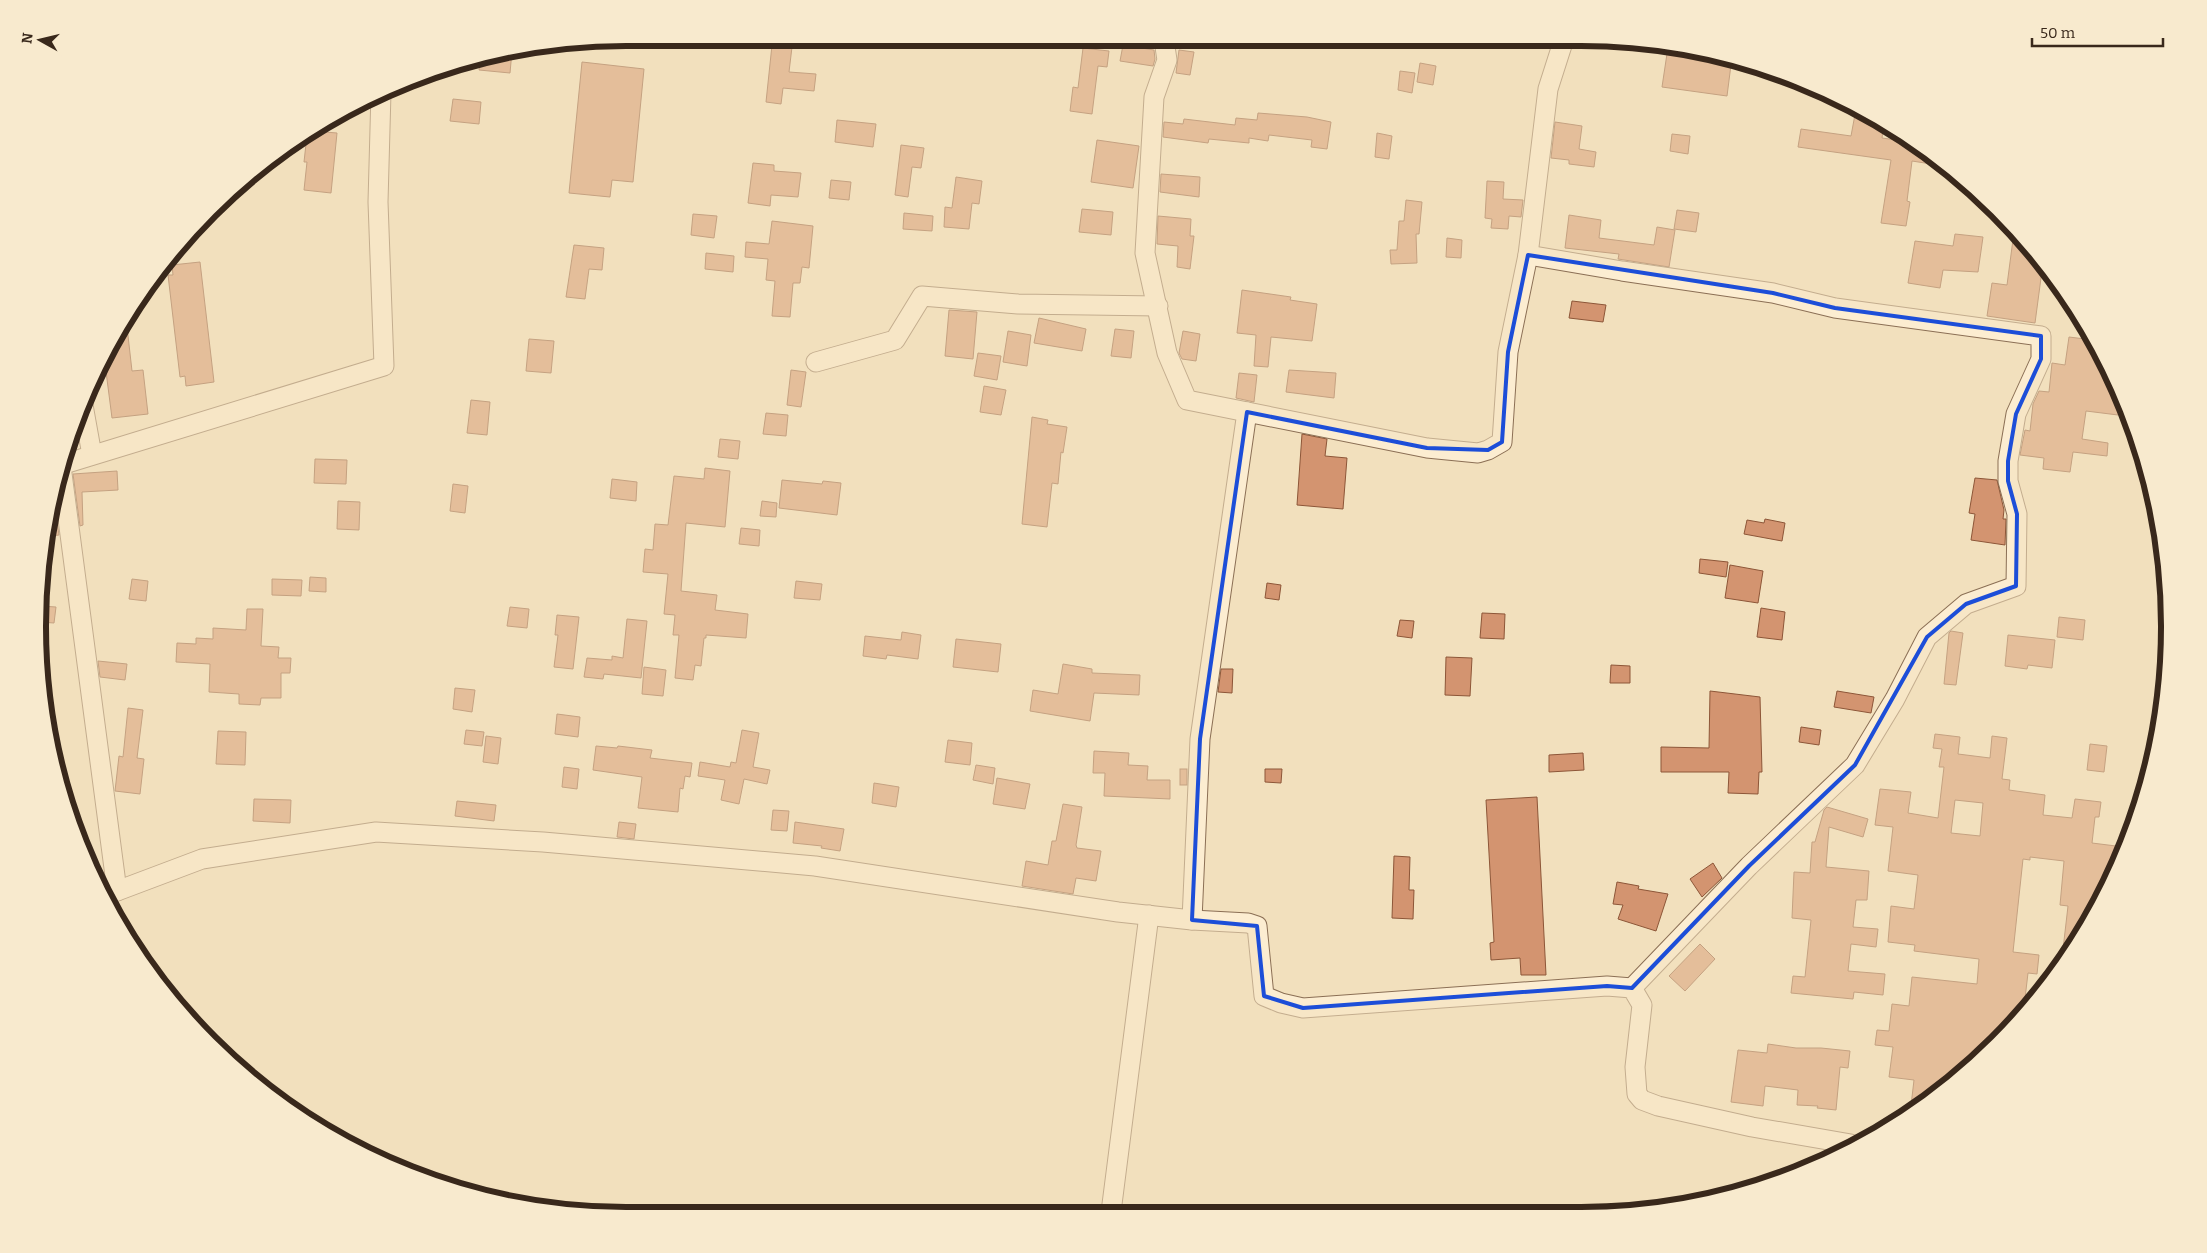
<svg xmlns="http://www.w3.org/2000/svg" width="2207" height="1253" font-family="Bitter,serif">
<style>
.building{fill:#d39470;stroke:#8d5638;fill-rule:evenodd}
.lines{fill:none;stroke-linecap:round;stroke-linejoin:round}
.minor-casing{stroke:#8b6f55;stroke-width:21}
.minor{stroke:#fcedd1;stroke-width:19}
.marked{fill:none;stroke:#1d4ed8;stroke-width:4;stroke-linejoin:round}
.rim{fill:none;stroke:#39281b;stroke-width:6}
</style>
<rect width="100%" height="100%" fill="#f2e0bd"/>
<g class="building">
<path d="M772,45L792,47L789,72L816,74L814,91L783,88L781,104L766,102Z"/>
<path d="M1123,45L1154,50L1155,59L1153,66L1120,61Z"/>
<path d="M1668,47L1732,57L1727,96L1662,87Z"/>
<path d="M1083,48L1109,51L1107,67L1098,66L1092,114L1070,111L1073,87L1078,88Z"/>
<path d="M1179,50L1194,52L1190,75L1176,73Z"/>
<path d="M512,51L510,73L479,70L481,59Z"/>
<path d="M582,62L644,69L633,182L612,180L610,197L569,193Z"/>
<path d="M1420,63L1436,66L1433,85L1417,82Z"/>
<path d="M1400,71L1415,73L1412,93L1398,90Z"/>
<path d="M453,99L481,102L479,124L450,121Z"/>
<path d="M1856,109L1875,117L1884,123L1882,138L1911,142L1944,166L1912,161L1907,201L1910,202L1906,226L1881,223L1891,160L1798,147L1801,129L1851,136Z"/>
<path d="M1258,113L1307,117L1331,122L1327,149L1311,147L1312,140L1269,135L1268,141L1249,138V143L1209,139L1208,143L1163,137L1164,122L1183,124L1184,119L1235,125L1236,118L1257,120Z"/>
<path d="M837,120L876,124L873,147L835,142Z"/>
<path d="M1555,122L1582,126L1579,149L1596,152L1594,167L1569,164V160L1551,158Z"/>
<path d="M313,131L337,133L331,193L304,190L307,162H304L307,135Z"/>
<path d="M1377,133L1392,136L1389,159L1375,157Z"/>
<path d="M1672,134L1690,136L1688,154L1670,151Z"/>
<path d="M1097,140L1139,146L1133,188L1091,182Z"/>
<path d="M901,145L924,148L921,168L912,167L908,197L895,195Z"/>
<path d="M753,163L774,165V171L801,173L798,197L771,195L770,206L748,203Z"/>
<path d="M1161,174L1200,177L1199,197L1160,192Z"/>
<path d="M956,177L982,181L979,204L972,203L969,229L944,227L945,207L952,208Z"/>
<path d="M831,180L851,182L849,200L829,198Z"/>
<path d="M1487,181L1504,182L1503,199L1523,200L1521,217L1509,216L1508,229L1491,228L1492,219L1485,218Z"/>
<path d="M1406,200L1422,202L1419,234H1416L1417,263L1391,264L1390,250H1397L1399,221H1404Z"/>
<path d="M1082,209L1113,212L1111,235L1079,232Z"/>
<path d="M1677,210L1699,213L1696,232L1674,229Z"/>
<path d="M904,213L933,216L932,231L903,229Z"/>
<path d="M693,214L717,216L714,238L691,235Z"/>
<path d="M1569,215L1601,220L1599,238L1654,245L1657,227L1675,230L1669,267L1618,259L1619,254L1565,248Z"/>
<path d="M1158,216L1191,219L1190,236H1194L1190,269L1177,267L1178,246L1157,244Z"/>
<path d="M772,221L813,226L809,268L802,267L800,283H793L790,317L772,316L775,281L766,280L768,259L745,257L746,242L769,244Z"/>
<path d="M2014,232L2043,263L2035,323L1987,316L1992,283L2007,285Z"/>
<path d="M1955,234L1983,237L1978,272L1943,270L1940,288L1908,283L1915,241L1953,246Z"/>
<path d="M1447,238L1462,240L1461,258L1446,257Z"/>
<path d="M574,245L604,248L602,270L589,269L585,299L566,297Z"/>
<path d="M706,253L734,256L733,272L705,269Z"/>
<path d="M200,262L214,382L186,386L185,376L180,377L168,275H173L172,265Z"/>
<path d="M1242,290L1291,297L1290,300L1317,304L1312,341L1271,337L1268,367L1254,366L1256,335L1237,333Z"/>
<path d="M1572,301L1606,305L1603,322L1569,318Z"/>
<path d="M949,310L977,312L973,359L945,356Z"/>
<path d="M126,318L132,371L143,370L148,414L112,418L104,356Z"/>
<path d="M1039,318L1086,329L1082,351L1034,343Z"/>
<path d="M1115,329L1134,331L1131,358L1111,356Z"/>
<path d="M1008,331L1031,335L1027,366L1003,362Z"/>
<path d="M1183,331L1200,334L1196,361L1182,359L1179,353Z"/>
<path d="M2069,337L2093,340L2109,366L2120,395L2118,415L2086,411L2082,439L2108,443L2107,456L2073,452L2070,472L2043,469L2044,458L2020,455L2025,430L2030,431L2033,404L2039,391L2049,392L2052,363L2065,365Z"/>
<path d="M529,339L554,341L551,373L526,371Z"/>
<path d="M978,353L1001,356L997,380L974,376Z"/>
<path d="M791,370L806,372L801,407L787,405Z"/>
<path d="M1289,370L1336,373L1334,398L1286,392Z"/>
<path d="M1239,373L1257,375L1254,402L1236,398Z"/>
<path d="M984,386L1006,390L1001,415L980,412Z"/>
<path d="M471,400L490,402L487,435L467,433Z"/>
<path d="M766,413L788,415L786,436L763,434Z"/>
<path d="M1032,417L1048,420L1047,424L1067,427L1063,453L1061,452L1058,484L1052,483L1047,527L1022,524Z"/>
<path d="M1302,434L1327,439L1325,456L1347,458L1343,509L1297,505Z"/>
<path d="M720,439L740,441L738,459L718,457Z"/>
<path d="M315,459L347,460L346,484L314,483Z"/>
<path d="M705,468L730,471L725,527L686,523L681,591L717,595L715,610L748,614L746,638L706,635V638H704L701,666L695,665L693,680L675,678L679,635H673L675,615L664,614L668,574L643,572L645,549L653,550L655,524L668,525L674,476L704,479Z"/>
<path d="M117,471L118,490L82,492L83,525L80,526L73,474Z"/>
<path d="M1975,478L1997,480L2004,510L2003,519H2006L2005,545L1971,540L1975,514L1969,513Z"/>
<path d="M612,479L637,482L636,501L610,498Z"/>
<path d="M782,480L822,484L823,481L841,483L837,515L779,508Z"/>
<path d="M453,484L468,486L465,513L450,511Z"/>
<path d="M338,501L360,502L359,530L337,529Z"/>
<path d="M762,501L777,503L776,517L760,516Z"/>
<path d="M1765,519L1785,523L1782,541L1744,534L1747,520L1764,523Z"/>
<path d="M57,522L59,535L52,536L50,523Z"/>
<path d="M741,528L760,530L759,546L739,544Z"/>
<path d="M1700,559L1728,562L1726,577L1699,573Z"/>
<path d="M1730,565L1763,571L1758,603L1725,598Z"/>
<path d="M310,577L326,578V592L309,591Z"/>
<path d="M132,579L148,581L146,601L129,599Z"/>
<path d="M272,579L302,580L301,596L272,595Z"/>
<path d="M796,581L822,584L820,600L794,598Z"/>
<path d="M1267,583L1281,585L1279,600L1265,598Z"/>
<path d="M41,606L56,607L54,623L40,622Z"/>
<path d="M510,607L529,609L527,628L507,626Z"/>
<path d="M1761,608L1785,612L1782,640L1757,637Z"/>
<path d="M247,609H263L261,646L279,647L278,658H291L290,673H281V698H261L260,705L239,704V694L209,692L210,664L176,662L177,643L196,644V638L213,639V628L246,630Z"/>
<path d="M1482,613L1505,614L1504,639L1480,638Z"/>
<path d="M557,615L579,617L573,669L554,667L558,635H555Z"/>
<path d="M2059,617L2085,620L2083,640L2057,637Z"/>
<path d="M627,619L647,621L641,678L604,674L603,679L584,677L587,658L612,660V656L623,658Z"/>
<path d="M1400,620L1414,621L1412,638L1397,636Z"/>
<path d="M1951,631L1963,633L1956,685L1944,684L1949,633Z"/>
<path d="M902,632L921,635L918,659L887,655L886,659L863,656L865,636L901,640Z"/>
<path d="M2008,635L2055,640L2052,668L2028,665L2027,669L2005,666Z"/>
<path d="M956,639L1001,644L998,672L953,667Z"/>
<path d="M1446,657L1472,658L1470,696L1445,695Z"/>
<path d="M98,661L127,664L125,680L100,677Z"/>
<path d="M1063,664L1092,669V673L1140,675L1139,695L1094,693L1090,721L1030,711L1033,690L1058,694Z"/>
<path d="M1611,665L1630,666V683H1610Z"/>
<path d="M644,667L666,670L663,696L642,694Z"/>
<path d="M1221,669H1233L1232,693L1218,692Z"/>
<path d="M455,688L475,690L472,712L453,709Z"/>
<path d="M1710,691L1760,697L1762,772H1759L1758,794L1728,793L1729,772H1661V747L1709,748Z"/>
<path d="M1837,691L1874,697L1871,713L1834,707Z"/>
<path d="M128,708L143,710L137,758L144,759L140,794L115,791L119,756L123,757Z"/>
<path d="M557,714L580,717L578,737L555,734Z"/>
<path d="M1801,727L1821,730L1819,745L1799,742Z"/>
<path d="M466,730L484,732L482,746L464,744Z"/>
<path d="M742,730L759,733L753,767L770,770L767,784L744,779L739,804L721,800L725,780L698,776L700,762L730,767L731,762L736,763Z"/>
<path d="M218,731L246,732L245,765L216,764Z"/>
<path d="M1935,734L1960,737L1958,754L1990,758L1992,736L2007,738L2002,779L2010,780L2009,790L2045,795L2043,815L2072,818L2075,799L2101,802L2099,817H2095L2092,843L2124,847L2090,921L2062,958L2068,906L2060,905L2064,861L2030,857V860L2023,859L2013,952L2039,955L2037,974L2028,973L2024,1007L1997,1043L1963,1071L1953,1070L1952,1080L1910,1114L1914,1080L1889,1077L1893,1047L1875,1045L1877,1030L1889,1031L1892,1004L1909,1006L1912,977L1977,984L1979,959L1914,951L1915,945L1888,942L1891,906L1914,909L1918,875L1888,871L1893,827L1875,825L1880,789L1911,792L1908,813L1938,818L1944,767H1939L1942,749L1933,748ZM1955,800L1983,803L1980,836L1951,833Z"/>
<path d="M486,736L501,738L498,764L483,762Z"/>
<path d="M948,740L972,743L970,765L945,762Z"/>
<path d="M2090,744L2107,746L2104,772L2087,770Z"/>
<path d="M596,746L617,748L618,746L652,750L650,758L692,763L690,777L685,776L683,789L680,788L678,812L638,808L642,777L593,770Z"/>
<path d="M1094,751L1129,753L1128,765L1148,766L1147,780H1170V799L1104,796L1105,773H1093Z"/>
<path d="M1583,753L1584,770L1549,772V755Z"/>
<path d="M976,765L995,768L993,784L973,780Z"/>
<path d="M564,767L579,769L577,789L562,787Z"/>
<rect x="1180" y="769" width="7" height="16"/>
<path d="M1265,769H1282L1281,783L1265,782Z"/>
<path d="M997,778L1030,784L1025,809L993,804Z"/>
<path d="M874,783L899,787L896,807L872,803Z"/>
<path d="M1537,797L1546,975H1521L1520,958L1491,960L1490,943L1494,942L1486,800Z"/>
<path d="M254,799L291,800L290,823L253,821Z"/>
<path d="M457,801L496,805L494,821L455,816Z"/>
<path d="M1063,804L1082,807L1076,845L1077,848L1101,851L1096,881L1076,878L1073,894L1022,886L1026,861L1048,865L1052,841H1056Z"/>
<path d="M1827,807L1868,819L1863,837L1829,827L1826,867L1869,871L1867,900H1856L1853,927L1878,929L1876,947L1851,944L1848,971L1885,974L1883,995L1854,992L1853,999L1791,993L1793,976L1805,977L1811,920L1792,918L1794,872L1810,873L1812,842H1815L1824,810Z"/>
<path d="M773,810L789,811L787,831L771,830Z"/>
<path d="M619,822L636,824L634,839L617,837Z"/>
<path d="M795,822L844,829L840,851L821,848L822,846L793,843Z"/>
<path d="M1394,856L1410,857L1409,890H1414L1413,919L1392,918Z"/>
<path d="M1713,863L1722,878L1702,897L1690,879Z"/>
<path d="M1617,882L1639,886L1638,889L1668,894L1656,931L1618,919L1623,905L1613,904Z"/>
<path d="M1700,944L1715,959L1685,991L1669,976Z"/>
<path d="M1768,1044L1796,1048H1821L1850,1051L1848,1068L1840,1067L1836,1110L1817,1108L1818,1106L1797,1105L1798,1090L1765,1086L1763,1106L1731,1102L1738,1050L1767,1053Z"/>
</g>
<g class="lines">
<g class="minor-casing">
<g id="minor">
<path d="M1564,39L1548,89L1528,255L1622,271L1773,293L1835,308L2041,336V359L2016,414L2008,461V481L2017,514L2016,586L1966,604L1927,637L1895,699L1855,765L1749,866L1632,988"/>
<path d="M1164,40L1167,60L1154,97L1145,253L1167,353L1187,400L1427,448L1478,453L1488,450L1502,442L1508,352L1528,255"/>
<path d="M816,362L895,340L922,296L1018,304L1158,306"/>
<path d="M83,405L92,455"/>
<path d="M61,465L384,366L378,202L381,92"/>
<path d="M61,466L117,891"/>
<path d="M102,891H117L202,859L376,832L543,842L815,866L1118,912L1192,920L1248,923L1257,926L1264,996L1281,1003L1303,1008L1607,986L1632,988L1642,1005L1635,1067L1637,1094L1642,1100L1658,1106L1752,1127L1851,1144"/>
<path d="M1192,920L1200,739L1247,412"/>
<path d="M1111,1212L1149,915"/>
</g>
</g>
<use href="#minor" class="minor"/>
</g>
<path d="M0 0H2207V1253H0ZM1528,255L1773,293L1835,308L2041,336V359L2016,414L2008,461V481L2017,514L2016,586L1966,604L1927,637L1855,765L1749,866L1632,988L1607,986L1303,1008L1264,996L1257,926L1192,920L1200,739L1247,412L1427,448L1488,450L1502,442L1508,352Z" fill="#f2e0bd" fill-opacity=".55" fill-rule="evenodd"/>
<path class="marked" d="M1528,255L1773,293L1835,308L2041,336V359L2016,414L2008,461V481L2017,514L2016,586L1966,604L1927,637L1855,765L1749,866L1632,988L1607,986L1303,1008L1264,996L1257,926L1192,920L1200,739L1247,412L1427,448L1488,450L1502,442L1508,352Z"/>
<path d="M0 0H2207V1253H0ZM626 46H1581A580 580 0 0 1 2161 626V627A580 580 0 0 1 1581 1207H626A580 580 0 0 1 46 627V626A580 580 0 0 1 626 46Z" fill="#f8eace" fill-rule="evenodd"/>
<path class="rim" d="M626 46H1581A580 580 0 0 1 2161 626V627A580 580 0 0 1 1581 1207H626A580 580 0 0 1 46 627V626A580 580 0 0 1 626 46Z"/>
<g transform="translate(40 40) rotate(278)" stroke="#f8eace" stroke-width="4" paint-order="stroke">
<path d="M0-4L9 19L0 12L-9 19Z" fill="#39281b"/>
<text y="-8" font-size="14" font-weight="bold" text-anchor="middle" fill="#39281b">N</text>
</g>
<path d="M2032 38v8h131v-8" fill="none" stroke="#39281b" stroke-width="2.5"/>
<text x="2040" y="38" font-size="15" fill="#39281b" stroke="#f8eace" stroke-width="4" paint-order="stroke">50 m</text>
</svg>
